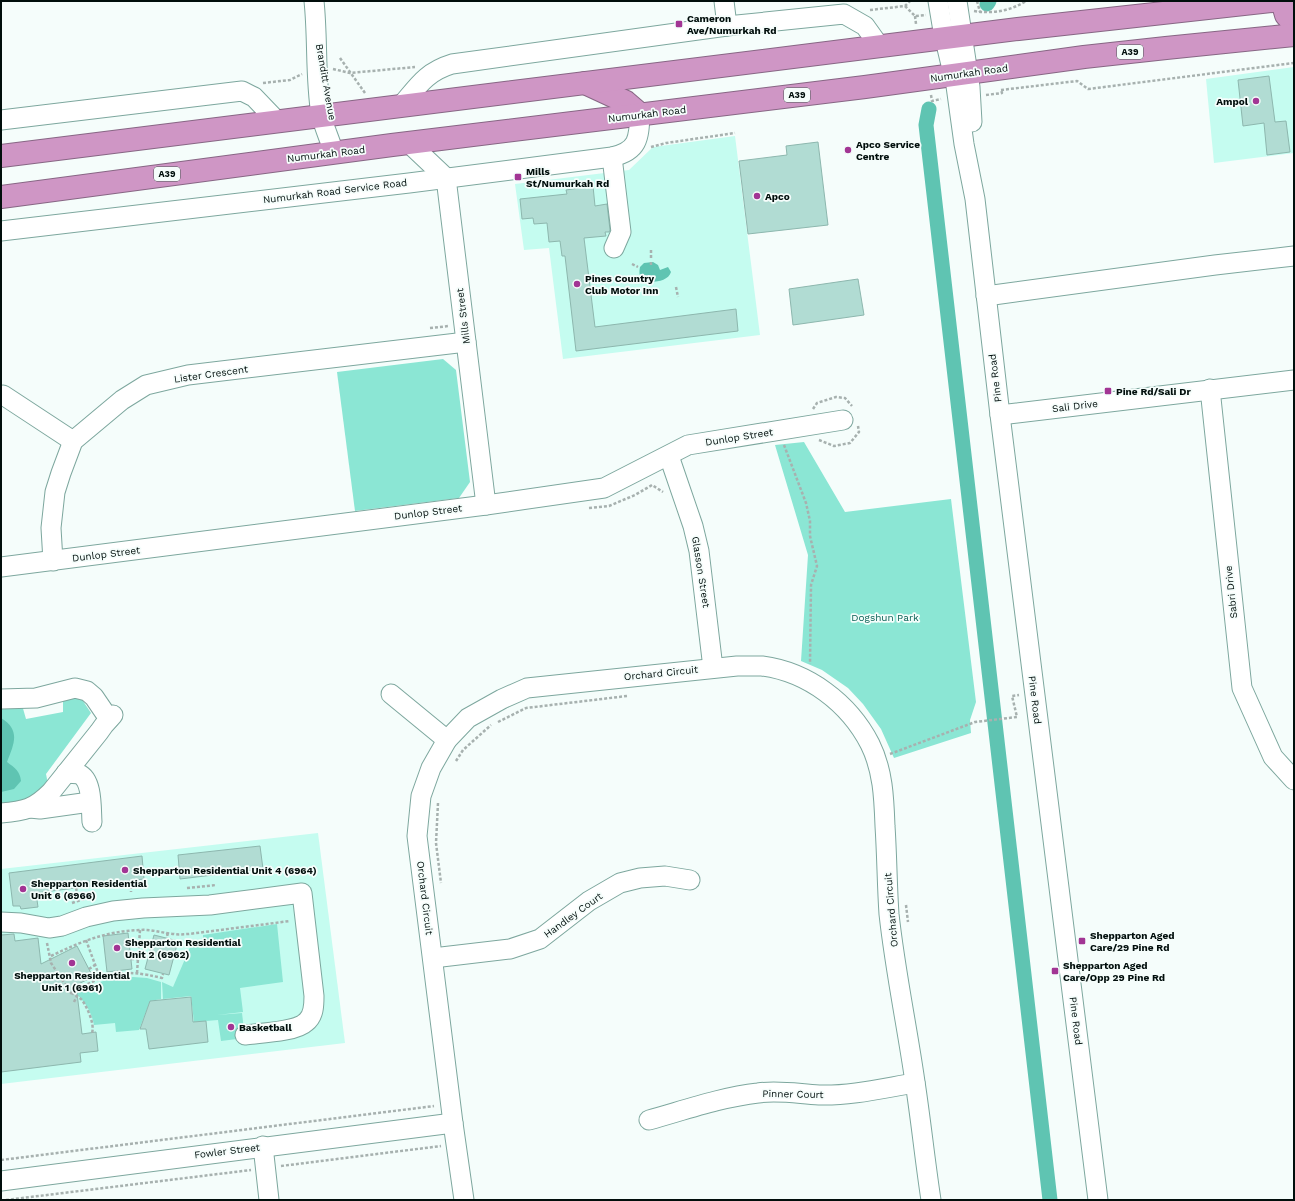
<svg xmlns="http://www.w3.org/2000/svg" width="1295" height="1201" font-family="'Work Sans',sans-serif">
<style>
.built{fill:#c5fcf0}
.green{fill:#8be6d4}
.water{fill:#5fc4b2}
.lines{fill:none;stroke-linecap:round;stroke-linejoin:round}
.canal{stroke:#5fc4b2;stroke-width:15}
.building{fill:#b1dcd3;stroke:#8db7ae}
.minor-casing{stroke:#7da79e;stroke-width:21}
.highway-casing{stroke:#876684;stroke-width:24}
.path{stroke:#a7b1af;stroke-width:2.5;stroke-dasharray:3 2;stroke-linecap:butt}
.minor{stroke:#fff;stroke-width:19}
.highway{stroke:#cf96c5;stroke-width:22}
.poi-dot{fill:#a23594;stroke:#f5fdfb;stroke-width:1.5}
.labels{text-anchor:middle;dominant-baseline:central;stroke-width:3.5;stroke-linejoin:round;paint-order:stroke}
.shield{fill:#f5fdfb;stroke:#4a5654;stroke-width:1}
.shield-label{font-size:9px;font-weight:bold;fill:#010e0c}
.poi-label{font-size:10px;font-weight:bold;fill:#010e0c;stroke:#f5fdfb;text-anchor:start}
.street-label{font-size:10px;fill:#010e0c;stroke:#f5fdfb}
.park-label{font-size:10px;fill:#076054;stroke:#f5fdfb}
</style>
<rect width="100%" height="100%" fill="#f5fdfb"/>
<g class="built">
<path d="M1294,67V153L1214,163L1206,79Z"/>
<path d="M735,136L760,335L563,359L549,248L524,250L515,184L629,170L653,147Z"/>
<path d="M318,833L345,1043L1,1084V869Z"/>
</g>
<g class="green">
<path d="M443,359L456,370L470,482L459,498L355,511L337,372Z"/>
<path d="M804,442L845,512L951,499L976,702L970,720L971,733L894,758L881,729L863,704L848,688L822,670L801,661L808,555L775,445Z"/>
<path d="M63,696L81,698L91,713L46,774L49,789L34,802L1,806V705H22L26,719L63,712Z"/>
<path d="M277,924L283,982L240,988L243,1012L217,1015L242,1013L245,1038L221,1041L218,1020L194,1022L191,996L163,999L162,982L173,987L191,945L203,947V935Z"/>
<path d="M133,977L147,978L161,982V999L150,1001L139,1030L116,1032L115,1023L94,1025C92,1013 85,1001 75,993L100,982L110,979Z"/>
</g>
<g class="water">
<path d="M653,262L658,265L660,270L668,267L671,272C668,282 652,283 643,281C639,277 639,272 640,267L644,263Z"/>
<path d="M1,718C21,730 14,744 7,762C15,768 20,771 21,781L14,789L1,792Z"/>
</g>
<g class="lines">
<g class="canal">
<path d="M987,4L989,1"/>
<path d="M929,109L926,125L1050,1200"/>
</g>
</g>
<g class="building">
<path d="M1269,76L1275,122L1286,121L1290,152L1267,155L1264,123L1243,126L1238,80Z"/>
<path d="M818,142L828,225L748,234L739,161L787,155L786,146Z"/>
<path d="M593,186L595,206L607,204L610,230L609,232H605L606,236L584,238L595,327L736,309L738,331L576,351L565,256H562L560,241L549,242L547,223L534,224L533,218L522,219L520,199L567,194L566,190Z"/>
<path d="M858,279L864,315L793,325L789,289Z"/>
<path d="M260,846L263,869L180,879L178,855Z"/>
<path d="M142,856L144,879L91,885V886L36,893L38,907L21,909L20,906H13L9,873Z"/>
<path d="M128,933L132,969L107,972L103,936Z"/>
<path d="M14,934L15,941L38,938L41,964L77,946L93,977L76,985L82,1034L96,1032L98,1051L80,1053L81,1062L1,1072V935Z"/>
<path d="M154,935L178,941L169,975L145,969Z"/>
<path d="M191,997L193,1022L206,1021L208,1042L149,1049L146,1029H140L150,1001Z"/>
</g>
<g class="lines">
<g class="minor-casing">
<g id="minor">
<path d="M314,1C318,39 315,77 321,115C324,127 330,140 334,153"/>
<path d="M724,1L727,26"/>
<path d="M938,1L943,31L956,86L964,144L975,199L1000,415L1098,1200"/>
<path d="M957,1L970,87L972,122"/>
<path d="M401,106C418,86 426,72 452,64L727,26L844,14L865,26L880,47"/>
<path d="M1,120L242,91L254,97L277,121"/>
<path d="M409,143L446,178L486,505"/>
<path d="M612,157L621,232L614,248"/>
<path d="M1,231L409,183L612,157C638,151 639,139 640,114"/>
<path d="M986,296L1215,265L1294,256"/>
<path d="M1210,389L1242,688L1273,757L1294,780"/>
<path d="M3,395L73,441"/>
<path d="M1000,415L1294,380"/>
<path d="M669,456L693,526L699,551L713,668"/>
<path d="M53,561L51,528L55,492L61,473L73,441L122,400L146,385L188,375L466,342"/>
<path d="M1,567L486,505L604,488L688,445L843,420"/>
<path d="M391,694L447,740"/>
<path d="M1,699L36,698L75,688L87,691L94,697L109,719"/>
<path d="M66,773C70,774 75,773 79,774C93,780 91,809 92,822"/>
<path d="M30,808L40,809L90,802"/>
<path d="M1,813C25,811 34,809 51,792L99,732L104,725L113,715"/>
<path d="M1,922L21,923L49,928L62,926L86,917L113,911L143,908L210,905L302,893L314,996C314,1005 314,1016 306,1022C296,1032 260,1033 245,1035"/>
<path d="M433,958L510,949L540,939L589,901L620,883L640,878L665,876L690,880"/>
<path d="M649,1120C685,1110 722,1097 758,1093C779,1090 799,1094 819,1095C851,1096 884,1088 915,1083"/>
<path d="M263,1146L269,1200"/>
<path d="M1,1181L453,1123"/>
<path d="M464,1200L453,1123L417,836L421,796L431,768L447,740L468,718L502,699L527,688L737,666C745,666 754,666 762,666C808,672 849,703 870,744C883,770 884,798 885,826C887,856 887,885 889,914C895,970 907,1026 915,1082C921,1121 925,1161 931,1200"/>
</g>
</g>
<g class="highway-casing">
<g id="highway">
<path d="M1282,1L1286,15L1294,24"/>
<path d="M585,83L626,102L640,114"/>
<path d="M1,156L1018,29L1272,1"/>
<path d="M1,197L392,145L865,87L1084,57L1166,48L1294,35"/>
</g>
</g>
<g class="path">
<path d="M977,1L980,12"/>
<path d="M905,6L915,16L926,15"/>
<path d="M870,10L905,6L910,1"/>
<path d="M974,11C993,14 1010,11 1026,1"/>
<path d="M915,16L916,24"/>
<path d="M340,58L365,93"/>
<path d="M333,69L350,73L415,67"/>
<path d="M263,83L290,80L302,74"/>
<path d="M1001,90L1077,81L1088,89L1294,63"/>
<path d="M931,95L932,101L941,99"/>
<path d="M986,95L1002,93L1001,90"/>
<path d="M651,147L666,143L735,133"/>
<path d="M651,250V260"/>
<path d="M651,262V266"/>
<path d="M632,264L638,267"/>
<path d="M632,279L638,277"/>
<path d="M676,287L678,297"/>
<path d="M430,328L449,326"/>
<path d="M813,409L817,403L836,397L845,398L852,406"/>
<path d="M819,440L834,446L850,443L859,432L858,426"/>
<path d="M784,445L806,503L810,521V536L817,566L811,585L810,664"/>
<path d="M589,508L609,506L635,495L652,485L663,492"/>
<path d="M498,722L526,708L627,696"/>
<path d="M890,754L975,722L1017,717L1012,696L1019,695"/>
<path d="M456,761L463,750L491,725"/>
<path d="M438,803L436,843L441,883"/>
<path d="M131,881V892"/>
<path d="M76,888L79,900"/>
<path d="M187,888L216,885"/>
<path d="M72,903L84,899"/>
<path d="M906,905L908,922"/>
<path d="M167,933L168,938"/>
<path d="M86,940L100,978"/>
<path d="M47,943L51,963L71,993C107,973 121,968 162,978L163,974"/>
<path d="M51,956C80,942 106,931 140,930C151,929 162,933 174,934C179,935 184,934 189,934L290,921"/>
<path d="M131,959H138"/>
<path d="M89,969L95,965"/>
<path d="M137,973L140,930"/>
<path d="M71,993C75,995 79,997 82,1000C87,1007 95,1024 92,1033"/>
<path d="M74,1002L77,996"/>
<path d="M1,1160L434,1106"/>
<path d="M281,1166L441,1146"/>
<path d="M6,1200L251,1170"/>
</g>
<use href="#minor" class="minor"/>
<use href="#highway" class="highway"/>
</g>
<g class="poi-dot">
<rect x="675" y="20" width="8" height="8" rx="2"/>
<circle cx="1256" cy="101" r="4"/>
<circle cx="848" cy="150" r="4"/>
<rect x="514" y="173" width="8" height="8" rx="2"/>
<circle cx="757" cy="196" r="4"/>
<circle cx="577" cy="284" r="4"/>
<rect x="1104" y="387" width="8" height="8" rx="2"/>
<circle cx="125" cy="870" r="4"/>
<circle cx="23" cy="889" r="4"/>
<rect x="1078" y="937" width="8" height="8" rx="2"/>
<circle cx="117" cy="948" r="4"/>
<circle cx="72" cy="963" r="4"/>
<rect x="1051" y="967" width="8" height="8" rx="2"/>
<circle cx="231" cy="1027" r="4"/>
</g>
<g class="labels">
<g class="shield">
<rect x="1117" y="45" width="26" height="14" rx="3"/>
<rect x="784" y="88" width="26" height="14" rx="3"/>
<rect x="154" y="167" width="26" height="14" rx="3"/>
</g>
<g class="shield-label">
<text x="1130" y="52">A39</text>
<text x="797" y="95">A39</text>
<text x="167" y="174">A39</text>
</g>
<g class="poi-label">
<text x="687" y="18">Cameron<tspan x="687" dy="12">Ave/Numurkah Rd</tspan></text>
<text x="1248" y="101" text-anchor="end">Ampol</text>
<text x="856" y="144">Apco Service<tspan x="856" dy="12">Centre</tspan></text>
<text x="526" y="171">Mills<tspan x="526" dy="12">St/Numurkah Rd</tspan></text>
<text x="765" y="196">Apco</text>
<text x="585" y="278">Pines Country<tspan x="585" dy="12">Club Motor Inn</tspan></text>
<text x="1116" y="391">Pine Rd/Sali Dr</text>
<text x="133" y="870">Shepparton Residential Unit 4 (6964)</text>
<text x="31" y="883">Shepparton Residential<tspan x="31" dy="12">Unit 6 (6966)</tspan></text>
<text x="1090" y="935">Shepparton Aged<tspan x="1090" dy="12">Care/29 Pine Rd</tspan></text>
<text x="125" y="942">Shepparton Residential<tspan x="125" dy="12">Unit 2 (6962)</tspan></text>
<text x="1063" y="965">Shepparton Aged<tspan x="1063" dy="12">Care/Opp 29 Pine Rd</tspan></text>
<text x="72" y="975" text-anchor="middle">Shepparton Residential<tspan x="72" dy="12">Unit 1 (6961)</tspan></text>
<text x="239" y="1027">Basketball</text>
</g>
<g class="street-label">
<text transform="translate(969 73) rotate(-8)">Numurkah Road</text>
<text transform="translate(326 82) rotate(80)">Branditt Avenue</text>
<text transform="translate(647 114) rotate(-7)">Numurkah Road</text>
<text transform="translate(326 154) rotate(-7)">Numurkah Road</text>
<text transform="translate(335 191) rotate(-7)">Numurkah Road Service Road</text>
<text transform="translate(463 316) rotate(-97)">Mills Street</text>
<text transform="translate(211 374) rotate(-8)">Lister Crescent</text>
<text transform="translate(995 378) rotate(-97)">Pine Road</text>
<text transform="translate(1075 406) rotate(-7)">Sali Drive</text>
<text transform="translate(739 437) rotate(-9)">Dunlop Street</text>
<text transform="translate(428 512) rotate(-7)">Dunlop Street</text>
<text transform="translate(106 554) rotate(-7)">Dunlop Street</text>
<text transform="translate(701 572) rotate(81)">Glasson Street</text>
<text transform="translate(1231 592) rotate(-96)">Sabri Drive</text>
<text transform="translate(661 673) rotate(-6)">Orchard Circuit</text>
<text transform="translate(1035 700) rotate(83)">Pine Road</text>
<text transform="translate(425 898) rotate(83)">Orchard Circuit</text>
<text transform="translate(891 910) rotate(-95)">Orchard Circuit</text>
<text transform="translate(573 915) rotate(-36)">Handley Court</text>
<text transform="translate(1076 1021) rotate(83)">Pine Road</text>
<text transform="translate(793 1094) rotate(1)">Pinner Court</text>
<text transform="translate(227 1151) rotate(-7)">Fowler Street</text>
</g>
<g class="park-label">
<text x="885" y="617">Dogshun Park</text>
</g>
</g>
<rect width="1295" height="1201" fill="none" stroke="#010e0c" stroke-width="4"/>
</svg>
